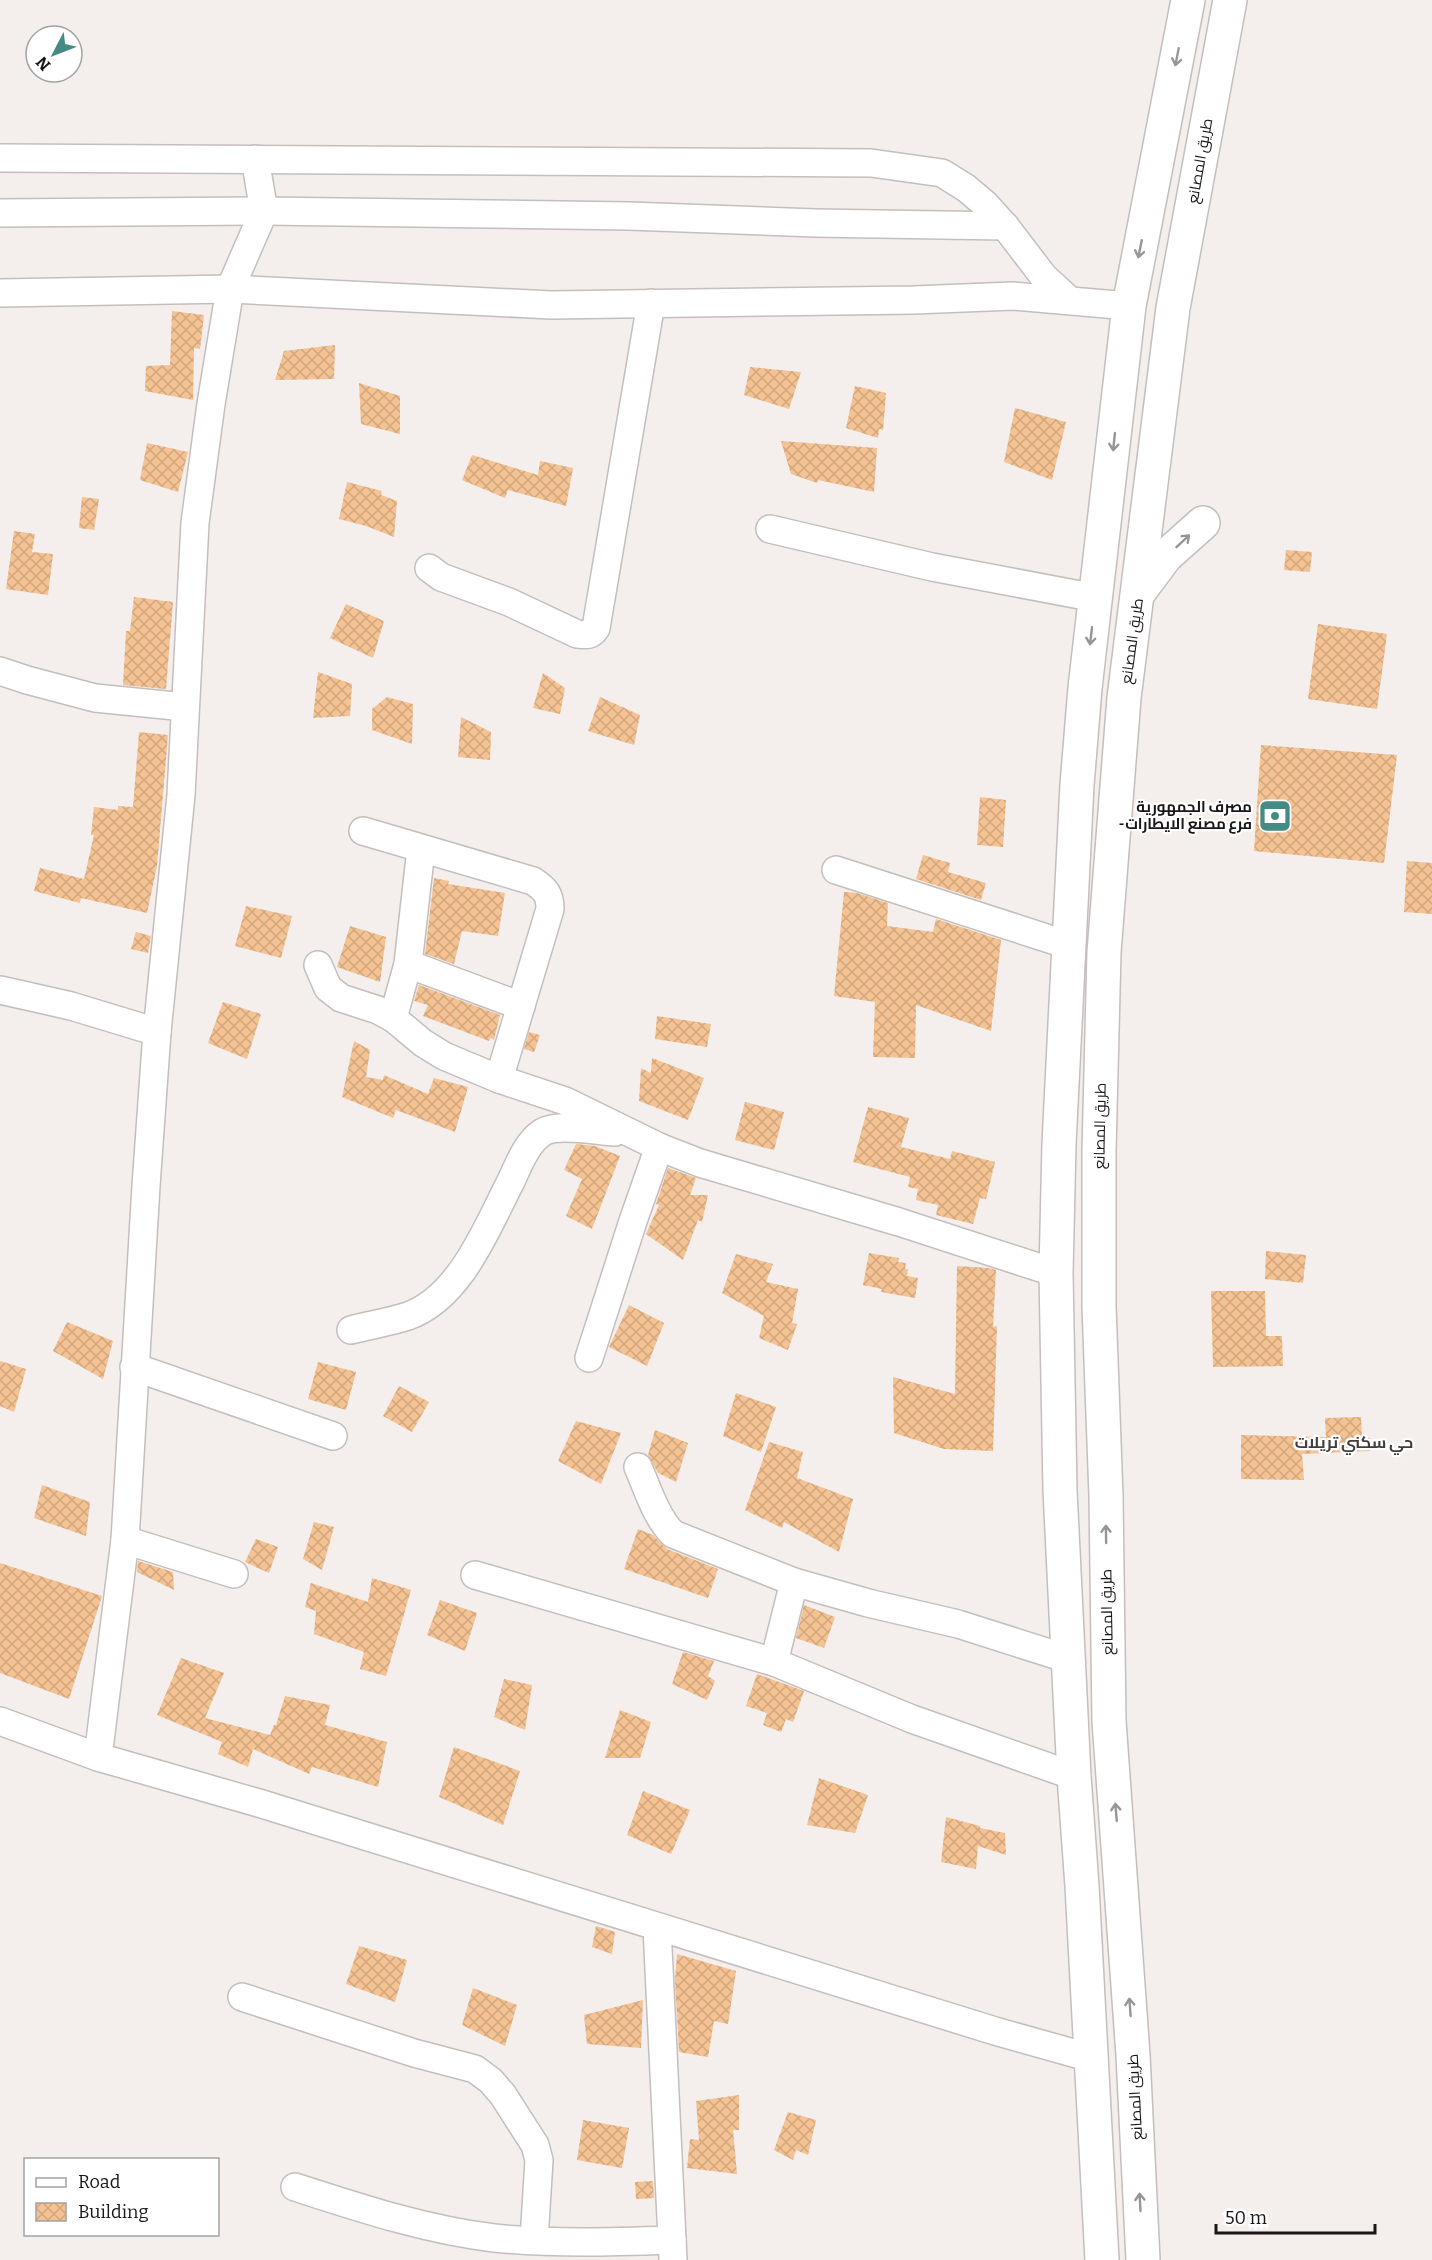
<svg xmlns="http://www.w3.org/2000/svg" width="1432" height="2260" font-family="Bitter,Cairo,serif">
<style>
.building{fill:url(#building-cross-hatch)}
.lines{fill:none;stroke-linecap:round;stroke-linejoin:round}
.minor-casing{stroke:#c4bebd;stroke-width:30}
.major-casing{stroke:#c4bebd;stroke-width:36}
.minor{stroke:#fff;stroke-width:27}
.major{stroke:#fff;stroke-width:33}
.oneway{stroke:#979696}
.labels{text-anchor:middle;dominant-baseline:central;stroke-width:4.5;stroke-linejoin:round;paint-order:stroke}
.street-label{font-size:15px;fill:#181616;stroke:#fff}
.poi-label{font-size:15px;font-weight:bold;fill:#181616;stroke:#fff;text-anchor:end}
.neighbourhood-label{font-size:16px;font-weight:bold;fill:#413d3c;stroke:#fff}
</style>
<defs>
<pattern id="building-cross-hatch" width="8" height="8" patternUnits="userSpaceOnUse" patternTransform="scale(1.5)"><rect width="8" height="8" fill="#f5c393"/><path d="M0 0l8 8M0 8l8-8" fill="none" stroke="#d1a77e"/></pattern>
</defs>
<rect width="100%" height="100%" fill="#f4eeed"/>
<g class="building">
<path d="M172,311L204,315L200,349L194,348L193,400L145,391L146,366L170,365Z"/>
<path d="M335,345L334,379L275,380L284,351Z"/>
<path d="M750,367L801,372L789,409L744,395Z"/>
<path d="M359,383L400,396V434L361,424Z"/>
<path d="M855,386L886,393L883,430L879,429L878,438L846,428Z"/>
<path d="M1015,408L1066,422L1052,480L1004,462Z"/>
<path d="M781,441L877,448L874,492L818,480L817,483L791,474Z"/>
<path d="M147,443L188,452L178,492L140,480Z"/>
<path d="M472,455L538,475L540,461L573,468L566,506L508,490L505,498L462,480Z"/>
<path d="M347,482L382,491L381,495L397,501L394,537L366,526L339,519Z"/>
<path d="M82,497L99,499L94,530L79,528Z"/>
<path d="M14,531L35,534L32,552L53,554L48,595L6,589Z"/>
<path d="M1286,550L1312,552L1310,572L1284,570Z"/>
<path d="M134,597L173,602L166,689L123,685L126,631H130Z"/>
<path d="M346,604L384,621L373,658L330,638Z"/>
<path d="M1318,624L1387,634L1377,709L1308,699Z"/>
<path d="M318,672L352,684L350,716L313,718Z"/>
<path d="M543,673L565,688L560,714L533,708Z"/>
<path d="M387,697L413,704L412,744L372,730V709Z"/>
<path d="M600,697L640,715L634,745L588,731Z"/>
<path d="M461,717L491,732L490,760L458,757Z"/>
<path d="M139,732L168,735L157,866L147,913L81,898L80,903L34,891L40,868L84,879L94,835H91L94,807L118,810V806L133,807Z"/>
<path d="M1261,745L1397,755L1384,863L1254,851Z"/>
<path d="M980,797L1006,800L1003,847L977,845Z"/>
<path d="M923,855L950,863L948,872L986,883L981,900L916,879Z"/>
<path d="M1407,861L1432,863V914L1404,912Z"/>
<path d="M434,878L449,881L448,884L505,893L498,936L462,931L454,964L425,954Z"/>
<path d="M844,892L857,893L888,903L887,926L933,932L936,919L1001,940L991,1031L916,1005L915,1058L873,1057L875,1002L834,996Z"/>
<path d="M246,906L292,916L281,958L235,946Z"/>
<path d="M350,926L386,937L380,982L337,967Z"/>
<path d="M136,932L151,936L148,953L131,949Z"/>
<path d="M419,985L500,1015L494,1040L490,1038L489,1041L423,1016L428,1005L414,1001Z"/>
<path d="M223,1002L261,1014L247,1059L208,1043Z"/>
<path d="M657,1016L711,1024L707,1047L655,1039Z"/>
<path d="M529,1032L540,1035L534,1052L524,1049Z"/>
<path d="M354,1041L370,1050L366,1077L383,1080L384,1075L428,1094L434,1078L468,1087L455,1132L396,1110L393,1118L342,1097Z"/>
<path d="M652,1058L704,1078L688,1120L639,1101L641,1068L651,1073Z"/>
<path d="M745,1102L784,1112L774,1150L735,1140Z"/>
<path d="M868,1107L909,1118L901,1147L950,1159L952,1151L995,1162L986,1199L980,1198L973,1224L936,1215L938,1205L916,1200L918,1189L908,1187L910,1177L853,1162Z"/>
<path d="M576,1144L595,1146L620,1156L592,1229L566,1216L582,1179L564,1170Z"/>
<path d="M668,1168L696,1178L690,1195H708L702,1222L698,1220L683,1260L646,1234L659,1205L656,1204Z"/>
<path d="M1266,1251L1306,1255L1303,1283L1265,1279Z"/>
<path d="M869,1253L899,1258L898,1262L906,1263L905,1269H908L907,1276L918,1278L915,1298L881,1292L882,1289L863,1285Z"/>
<path d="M736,1254L773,1264L766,1282L798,1289L792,1323L797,1324L788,1350L759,1338L764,1316L722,1293Z"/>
<path d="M957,1266L989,1268L996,1270L993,1327L997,1326L993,1451L944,1449L894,1433L893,1377L955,1394Z"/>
<path d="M1211,1291H1265L1266,1336H1282L1283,1366L1213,1367Z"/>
<path d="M629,1305L664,1323L647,1366L609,1347Z"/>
<path d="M67,1322L113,1341L103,1379L53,1351Z"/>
<path d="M0,1361L26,1369L14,1412L0,1406Z"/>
<path d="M318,1362L356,1372L346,1410L308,1399Z"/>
<path d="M399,1386L429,1402L412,1432L383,1416Z"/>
<path d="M736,1393L776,1407L761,1452L723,1436Z"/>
<path d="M1361,1417L1362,1437L1370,1438V1451L1302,1454L1304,1480L1241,1479V1435L1326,1437L1325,1418Z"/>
<path d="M576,1421L621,1433L601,1484L558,1461Z"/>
<path d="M655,1430L688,1443L676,1482L658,1473L648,1455Z"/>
<path d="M769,1442L803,1452L797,1478L853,1499L839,1552L784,1522L782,1528L745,1510Z"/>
<path d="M42,1485L90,1502L86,1536L34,1518Z"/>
<path d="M314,1522L334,1527L322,1570L303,1559Z"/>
<path d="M638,1529L653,1535L667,1549L718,1569L708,1598L624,1569Z"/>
<path d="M256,1539L278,1547L269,1573L245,1562Z"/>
<path d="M138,1561L173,1572L174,1590L137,1572Z"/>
<path d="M0,1563L102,1596L69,1699L0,1673Z"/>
<path d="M372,1578L411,1590L386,1676L360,1669L364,1652L314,1634L316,1611L305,1607L311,1583L368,1602Z"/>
<path d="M440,1600L477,1613L465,1651L427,1635Z"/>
<path d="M804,1605L835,1617L824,1648L796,1638Z"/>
<path d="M683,1652L714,1661L708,1676L715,1681L707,1700L672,1684Z"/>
<path d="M181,1658L224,1673L205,1718L270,1735L274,1725H276L285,1696L330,1705L325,1725L387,1742L378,1787L312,1767L309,1774L253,1749L248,1767L218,1754L222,1742L157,1715Z"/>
<path d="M757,1674L804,1691L793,1722L786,1719L781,1732L763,1725L767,1713L746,1706Z"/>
<path d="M504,1679L532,1685L525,1730L494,1717Z"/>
<path d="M620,1710L651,1722L640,1758H605Z"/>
<path d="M454,1747L520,1771L503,1825L439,1797Z"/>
<path d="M819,1778L868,1795L855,1833L807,1825Z"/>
<path d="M643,1791L690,1810L671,1854L627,1835Z"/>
<path d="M946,1817L980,1826V1828L1005,1833L1006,1855L978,1846L976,1869L941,1862Z"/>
<path d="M596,1926L615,1932L612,1954L592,1947Z"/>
<path d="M359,1946L407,1960L395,2002L346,1984Z"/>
<path d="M677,1954L736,1971L728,2024L714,2021L708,2057L679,2052L675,1980Z"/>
<path d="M473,1988L517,2005L505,2046L462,2025Z"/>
<path d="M643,2000L641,2048L587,2044L584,2015Z"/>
<path d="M739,2095V2130H733L737,2174L687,2168L690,2139L699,2140L696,2101Z"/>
<path d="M788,2112L816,2120L808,2155L796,2150L793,2160L774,2150Z"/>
<path d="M583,2120L629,2128L622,2168L577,2160Z"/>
<path d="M653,2181L654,2198L636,2199L635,2182Z"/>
</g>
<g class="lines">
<g class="minor-casing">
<g id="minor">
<path d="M0,158L871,163L942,173L966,188L985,204L1005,226L1044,277L1068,299"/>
<path d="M0,213L264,211L629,216L815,223L1005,226"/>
<path d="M0,293L230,289L551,305L914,300L1013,296L1129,306"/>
<path d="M770,529L932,567L1096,598"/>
<path d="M429,568L441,577L509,602L577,634C586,635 591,636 596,628L651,303"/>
<path d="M0,671L27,680L95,698L185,707"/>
<path d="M363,831L533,881C545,889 550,894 550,909L499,1079"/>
<path d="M836,870L1068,945"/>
<path d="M408,964L521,1006"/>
<path d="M318,965L328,988L341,998L378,1010L393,1018L423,1043L444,1056L499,1079L565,1101L659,1147L700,1163L899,1222L1056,1273"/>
<path d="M0,990L71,1006L157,1032"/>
<path d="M393,1018L408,964L421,849"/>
<path d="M351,1330C370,1325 390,1322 408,1316C461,1297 487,1227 511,1181C519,1164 527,1142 543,1132C559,1123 596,1131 615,1132"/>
<path d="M589,1358L633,1221L659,1147"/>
<path d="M134,1367L333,1436"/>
<path d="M638,1467C648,1490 656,1517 673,1534L794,1582L868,1603L958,1624L1068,1659"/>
<path d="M125,1540L234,1574"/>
<path d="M475,1575L774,1662L912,1719L1074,1776"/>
<path d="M774,1662L794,1582"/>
<path d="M0,1721L98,1757L262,1804L995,2031L1091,2058"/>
<path d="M98,1757L125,1540L146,1186L157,1032L181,795L195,523L211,404L230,289L264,211L255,159"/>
<path d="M657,1927L673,2260"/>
<path d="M242,1997L414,2053L475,2069L491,2081L503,2095L535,2145L539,2160L534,2240"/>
<path d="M295,2187C360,2208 426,2230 494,2238C553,2244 613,2242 672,2240"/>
</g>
</g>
<g class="major-casing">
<g id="major">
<path d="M1139,592L1166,556L1203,523"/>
<path d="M1102,2260L1082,1886L1074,1776L1060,1490L1056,1273L1059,1144L1077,785L1085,688L1129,306L1188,0"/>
<path d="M1143,2260L1133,2055L1109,1721L1106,1496L1099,1306V1151L1104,952L1124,698L1173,308L1230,0"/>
</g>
</g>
<use href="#minor" class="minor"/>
<use href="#major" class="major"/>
</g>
<defs><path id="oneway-shaft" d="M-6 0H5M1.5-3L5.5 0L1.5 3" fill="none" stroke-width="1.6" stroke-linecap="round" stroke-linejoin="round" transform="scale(1.5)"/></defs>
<g class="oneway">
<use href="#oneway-shaft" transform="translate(1177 57) rotate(101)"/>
<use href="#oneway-shaft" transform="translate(1140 249) rotate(101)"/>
<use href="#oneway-shaft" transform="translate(1114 442) rotate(96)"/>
<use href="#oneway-shaft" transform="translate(1183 541) rotate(-43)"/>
<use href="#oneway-shaft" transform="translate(1091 636) rotate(97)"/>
<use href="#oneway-shaft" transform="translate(1106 1534) rotate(-91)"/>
<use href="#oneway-shaft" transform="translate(1116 1812) rotate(-95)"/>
<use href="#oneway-shaft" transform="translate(1130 2007) rotate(-94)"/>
<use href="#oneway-shaft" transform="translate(1140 2202) rotate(-93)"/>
</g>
<defs>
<g id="bank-square" transform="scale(1.725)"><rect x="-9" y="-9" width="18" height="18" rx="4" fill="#448b83" stroke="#fff"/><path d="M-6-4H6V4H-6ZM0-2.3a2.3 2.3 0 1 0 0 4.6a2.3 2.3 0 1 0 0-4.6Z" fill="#fff"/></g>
</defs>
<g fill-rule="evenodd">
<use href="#bank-square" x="1275" y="816"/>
</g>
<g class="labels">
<g class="street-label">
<text transform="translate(1200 161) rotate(-80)">طريق المصانع</text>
<text transform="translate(1132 641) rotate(-82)">طريق المصانع</text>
<text transform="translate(1100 1126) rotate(-89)">طريق المصانع</text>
<text transform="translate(1107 1612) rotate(-91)">طريق المصانع</text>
<text transform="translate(1135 2097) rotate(-93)">طريق المصانع</text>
</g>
<g class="poi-label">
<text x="1252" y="807">مصرف الجمهورية<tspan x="1252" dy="17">-فرع مصنع الايطارات</tspan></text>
</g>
<g class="neighbourhood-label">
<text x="1354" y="1442">حي سكني تريلات</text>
</g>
</g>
<rect x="24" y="2158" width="195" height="78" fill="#ffffff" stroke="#a3a2a2" stroke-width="1.5"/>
<rect x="36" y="2178" width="30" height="9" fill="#ffffff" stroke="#a3a2a2" stroke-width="1.5"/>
<text x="78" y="2188" font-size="18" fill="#181616">Road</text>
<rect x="36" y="2203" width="30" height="18" fill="url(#building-cross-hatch)" stroke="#a3a2a2" stroke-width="1.5"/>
<text x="78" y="2218" font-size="18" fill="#181616">Building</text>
<g transform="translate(54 54) rotate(228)"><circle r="28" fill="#ffffff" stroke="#a3a2a2" stroke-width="1.5"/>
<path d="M0-4.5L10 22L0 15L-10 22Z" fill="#448b83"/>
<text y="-9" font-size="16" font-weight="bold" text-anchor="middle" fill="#181616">N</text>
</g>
<path d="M1216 2224v9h159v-9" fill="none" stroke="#181616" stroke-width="3"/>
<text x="1225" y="2224" font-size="18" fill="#181616" stroke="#ffffff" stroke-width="4.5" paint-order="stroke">50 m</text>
</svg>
